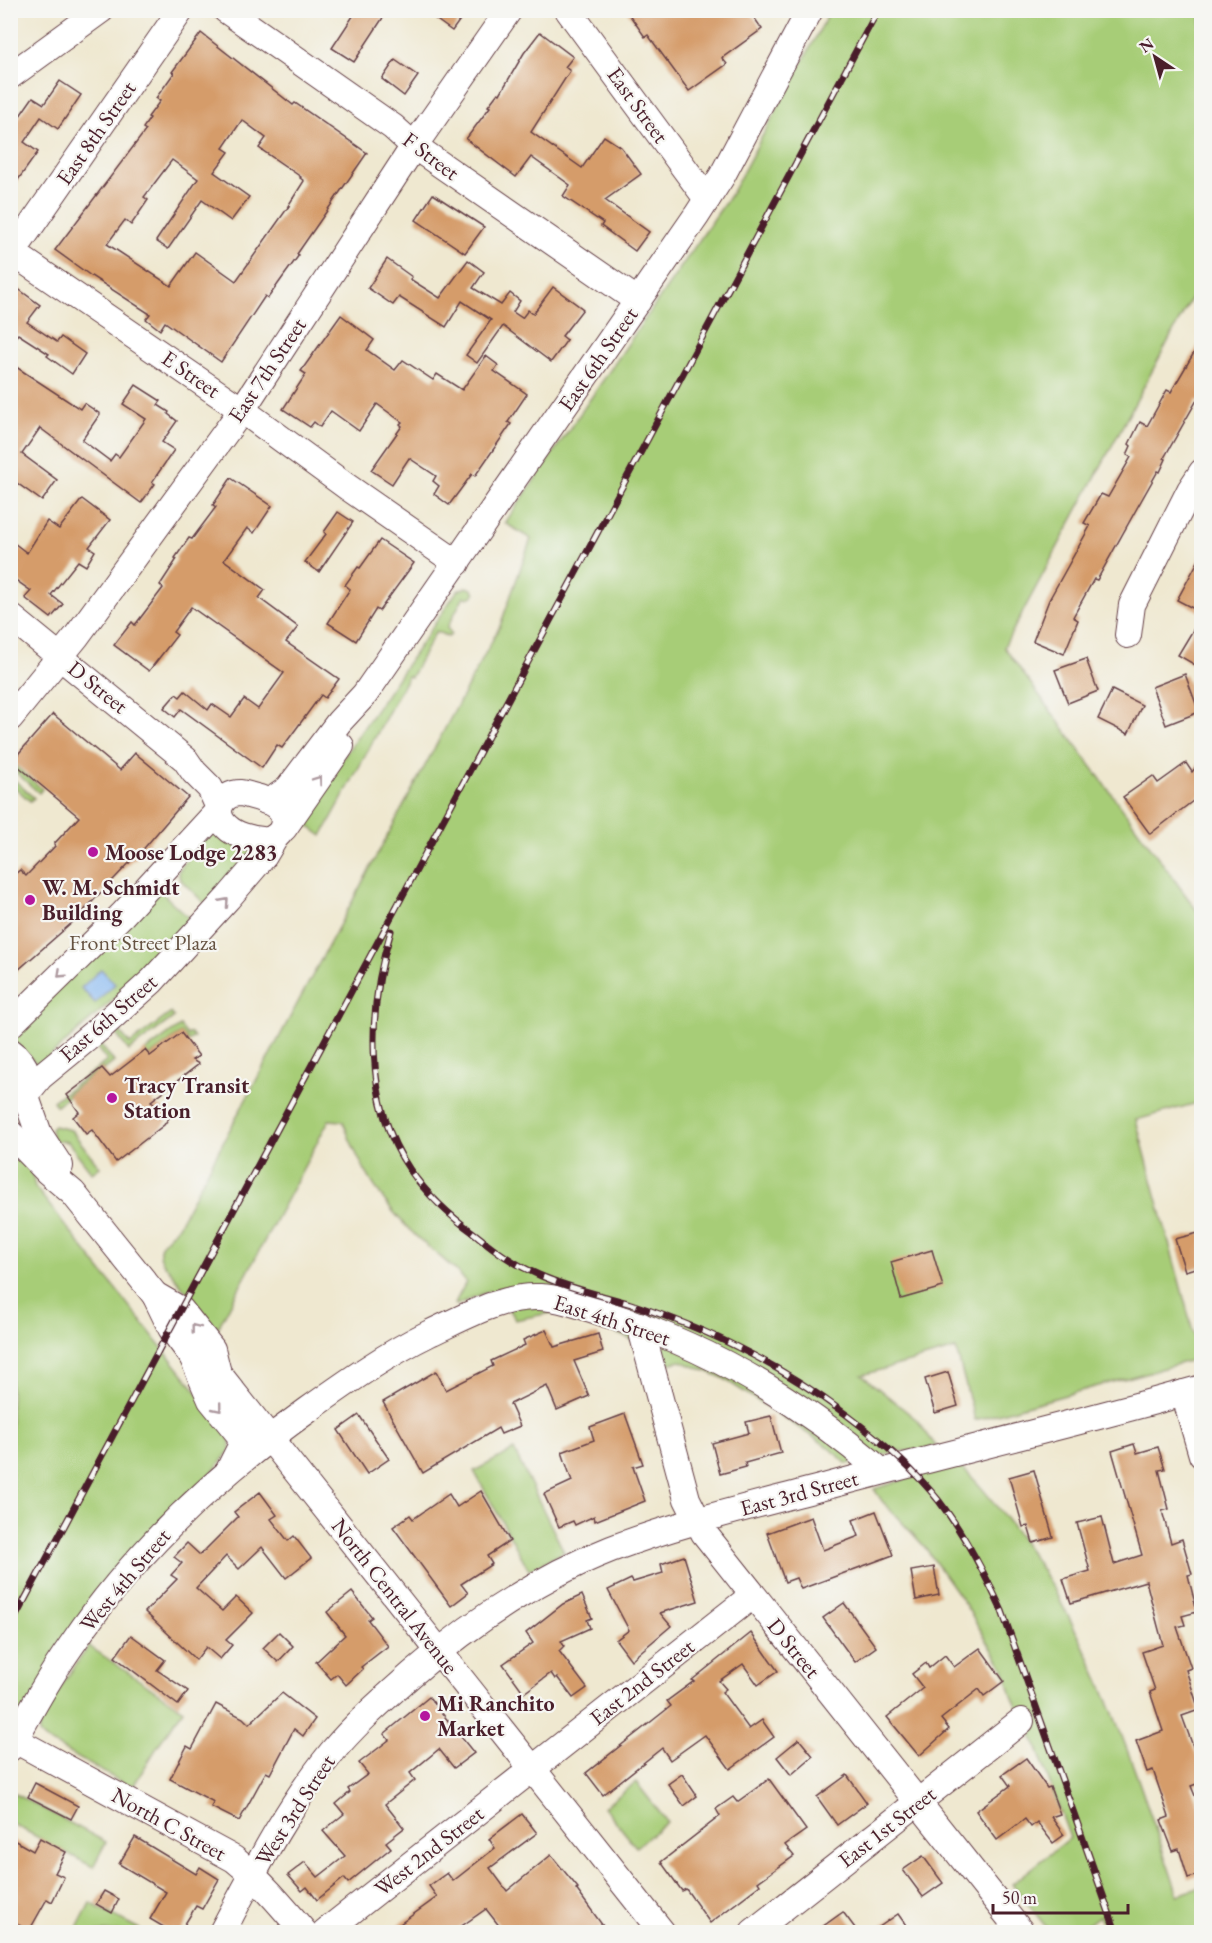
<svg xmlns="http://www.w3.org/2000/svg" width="1212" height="1943" font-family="'EB Garamond',serif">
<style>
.green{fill:#a7cd77;stroke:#787651;stroke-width:1.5}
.water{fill:#86b8f3;stroke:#686c8f;stroke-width:1.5}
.building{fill:#d59c6a;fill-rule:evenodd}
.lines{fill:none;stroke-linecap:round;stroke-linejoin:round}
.minor-casing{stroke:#633d44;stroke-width:28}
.minor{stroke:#fff;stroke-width:26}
.rail-casing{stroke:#4a1f2b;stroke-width:7}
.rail{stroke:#f6f6f2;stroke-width:4.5;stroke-dasharray:14;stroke-linecap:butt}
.oneway{stroke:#ae9aa0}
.poi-dot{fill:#b5179e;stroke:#f6f6f2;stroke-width:2}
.labels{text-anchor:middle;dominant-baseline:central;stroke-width:4.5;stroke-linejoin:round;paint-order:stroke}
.street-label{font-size:22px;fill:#4a1f2b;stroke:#f6f6f2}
.poi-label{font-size:22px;font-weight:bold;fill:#4a1f2b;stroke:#f6f6f2;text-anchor:start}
.park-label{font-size:22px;fill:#665342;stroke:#f6f6f2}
</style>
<rect width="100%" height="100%" fill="#f6f6f2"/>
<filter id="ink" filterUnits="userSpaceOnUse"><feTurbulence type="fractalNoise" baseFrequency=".0167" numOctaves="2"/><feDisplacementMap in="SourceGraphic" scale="12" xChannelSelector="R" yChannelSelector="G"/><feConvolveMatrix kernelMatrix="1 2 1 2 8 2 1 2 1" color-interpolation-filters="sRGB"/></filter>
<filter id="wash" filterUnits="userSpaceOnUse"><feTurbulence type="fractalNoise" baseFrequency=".008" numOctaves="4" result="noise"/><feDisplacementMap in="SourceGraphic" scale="24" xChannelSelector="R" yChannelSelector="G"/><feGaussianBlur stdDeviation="1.35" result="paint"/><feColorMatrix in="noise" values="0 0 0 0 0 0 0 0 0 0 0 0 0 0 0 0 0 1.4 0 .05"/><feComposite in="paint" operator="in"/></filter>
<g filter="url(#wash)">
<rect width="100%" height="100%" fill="#efe8d0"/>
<g class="green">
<path d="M830,11H1201V280L1004,647L1201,916V1102L1136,1120L1200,1358L975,1420L956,1349L862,1375L917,1420L936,1446L917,1451H897L847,1464L830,1448L723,1378L681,1361L672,1363L665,1362L628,1338L574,1316L555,1312L515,1320L512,1313L489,1291L456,1305L455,1303L466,1282C453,1265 434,1253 418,1238C384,1206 358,1165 343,1121L329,1120L219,1326L216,1329L162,1261C154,1243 169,1239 178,1226L500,626L531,539L505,523L731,194Z"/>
<path d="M467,587L472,589L475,593L473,596L468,598L464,596L447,628L452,634L448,637L436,631L411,677L408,676L322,836L306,824V821L320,799L317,796L457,591Z"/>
<path d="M12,763L42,789L39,793L11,768Z"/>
<path d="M11,777L34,798L30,801L11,784Z"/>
<path d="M209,828L256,845L206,905L180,879L178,872Z"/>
<path d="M160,891L192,921L193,928L39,1066L11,1039L10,1034Z"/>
<path d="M171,1013L174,1017L129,1051L115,1033L119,1030L130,1044Z"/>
<path d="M180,1026L187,1035L191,1033L194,1037L188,1041L181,1033L150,1056L146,1051Z"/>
<path d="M100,1044L114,1062L104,1070L102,1068L67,1094L68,1096L56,1106L53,1101L107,1061L96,1047Z"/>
<path d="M54,1126L71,1130L100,1167L92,1173L68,1142L53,1140L51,1129Z"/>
<path d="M11,1142L30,1165L35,1187L228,1431L231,1449L11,1725Z"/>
<path d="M514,1450L564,1552L529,1570L474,1471Z"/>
<path d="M957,1463C978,1481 995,1504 1011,1525C1093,1634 1134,1767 1178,1895L1201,1887V1932H1105L1099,1916L1078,1932H1050L1012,1884L1070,1838L1034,1739L1012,1696L1004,1669L965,1604L924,1546L882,1501L874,1489Z"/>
<path d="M89,1646L183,1710L161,1741L132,1788L44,1739L39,1734C38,1716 77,1663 89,1646Z"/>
<path d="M636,1782L667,1822L636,1847L604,1807Z"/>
<path d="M10,1791L106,1842L93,1867L11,1823Z"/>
<path d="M90,1903L145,1932H75Z"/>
</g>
<path class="water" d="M101,969L115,984L95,1003L81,988Z"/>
<g id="blocks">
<g class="building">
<path d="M357,10H388L354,62L332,48Z"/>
<path d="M423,10H467L452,31Z"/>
<path d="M626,10H749L762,29L722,58L727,64L689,91L648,35L645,37Z"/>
<path d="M540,32L573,57L565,67L570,71L531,132L582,168L604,136L621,147L641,174L605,200L649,232L635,251L601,226L603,223L563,196L570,185L531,157L516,177L466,139L490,107L488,106L498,93L500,94L524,53Z"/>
<path d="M201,33L293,105L295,103L367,153L297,254L299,255L283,277L268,298L265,296L221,362L165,322L160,330L146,319L150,314L91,276L55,250L146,130L143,128L150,118L148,117L160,101L156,98L174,73L172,72ZM242,120L266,138L259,148L301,177L300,178L304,181L288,206H289L236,281L195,252L171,286L107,244L125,220L131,225L148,200L144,197L172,160L198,179L156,241L168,249L202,200L231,221L249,197L214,172L229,152L223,148Z"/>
<path d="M395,60L418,76L404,96L382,79Z"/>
<path d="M60,81L81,95L58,129L41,117L24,142L38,152L10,191V130L33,97L44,104Z"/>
<path d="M433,194L484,227L465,253L416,220Z"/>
<path d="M387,259L412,277L410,279L440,298L468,260L484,272L473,288L501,305L510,293L520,301L513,312L522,318L528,310L533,314L553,287L583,309L562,336L567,340L551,362L503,326L477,363L466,355L491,320L462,301L446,327L399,297L393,305L368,288Z"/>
<path d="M17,288L40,305L27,322L57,342L61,337L85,354L72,374L47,356L49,354L18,334L10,343V296Z"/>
<path d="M341,315L374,340L367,350L395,370L403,360L433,380L437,374L462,390L486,356L498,365L494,371L527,394L508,422L511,424L475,476L472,474L449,505L434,494L439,486L433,481L436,476L409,458L392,484L371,470L402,426L400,424L402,422L377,404L359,431L331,411L320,427L314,422L310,427L283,409L306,374L301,371Z"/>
<path d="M1202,339V402L1197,400L1164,458L1166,459L1160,472L1158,471L1137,508L1097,580L1094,579L1073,617L1078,620L1064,654L1033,641L1049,600L1090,526L1084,523L1101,494L1108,497L1131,457L1127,455L1131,446L1129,444L1140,422L1147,426L1167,390L1171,392Z"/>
<path d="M10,363L80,409L84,403L100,414L82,440L110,461L115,454L119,457L146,419L123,404L136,385L161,401L158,405L169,412L168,414L177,421L162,442L174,450L152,482L155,484L141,503L40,428L22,454L57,480L42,501L10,478Z"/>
<path d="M231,478L272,506L254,533L247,528L224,560L265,590L259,598L298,627L286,642L339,679L325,698L321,695L282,748L277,745L262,768L181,709L175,717L164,708L176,694L180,697L185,691L208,710L212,704L231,717L244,699L258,709L284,673L191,607L173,632L177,635L149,671L114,645L132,622L135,625L163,588L160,585L177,559L175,558L189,538L192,539L216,507L213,505Z"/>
<path d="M82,499L110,520L89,547L95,551L86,566L78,561L51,595L63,604L51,618L25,598L31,591L10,576V540L27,553L47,521L59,529Z"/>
<path d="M338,512L353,522L319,572L305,562L326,534L324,532Z"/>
<path d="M380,540L414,563L379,611L376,609L356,641L328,623L350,589L345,585L358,567L360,568Z"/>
<path d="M1202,554V613L1177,600Z"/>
<path d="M1202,615V669L1178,655Z"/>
<path d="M1086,659L1098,691L1068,703L1055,670Z"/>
<path d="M1185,674L1199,712L1166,725L1152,687Z"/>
<path d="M1112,690L1142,705L1128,734L1098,719Z"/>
<path d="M53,714L120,770L135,753L188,797L134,860L133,859L73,922L10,977V878L20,870L26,876L55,846L54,844L79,817L12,761Z"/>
<path d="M1202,760V794L1150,834L1123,797L1153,776L1158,783L1186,763L1192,772Z"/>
<path d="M181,1033L199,1056L192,1060L199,1064L151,1101L171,1115L164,1125L116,1162L92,1130L86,1134L73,1117L79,1112L67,1095L102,1068L110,1077L145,1050L150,1056Z"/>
<path d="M1202,1232V1266L1185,1271L1175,1239Z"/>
<path d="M932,1250L943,1287L901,1299L891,1262Z"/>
<path d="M546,1330L554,1347L598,1334L603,1352L574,1361L589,1396L557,1410L547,1386L510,1404L520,1426L501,1434L498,1428L423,1473L383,1402L436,1371L446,1390L493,1366L491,1361L525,1345L523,1340Z"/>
<path d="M948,1372L958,1406L935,1413L925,1379Z"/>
<path d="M625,1414L643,1464L633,1467L645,1501L595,1521L594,1516L575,1525L573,1521L559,1527L544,1494L572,1481L562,1452L594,1440L590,1427Z"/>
<path d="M359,1415L389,1459L367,1474L338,1430Z"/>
<path d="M771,1416L781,1453L745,1463L746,1467L720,1474L712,1443L749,1433L746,1422Z"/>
<path d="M1134,1444L1137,1453L1158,1447L1165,1469L1159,1470L1169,1509L1162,1511L1171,1543L1182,1539L1192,1574L1188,1575L1197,1612L1182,1616L1185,1625L1177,1627L1191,1668L1186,1670L1199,1710L1182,1716L1202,1771V1782L1191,1786L1202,1813V1874L1188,1878L1179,1849L1173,1851L1161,1820L1169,1817L1153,1770L1147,1772L1136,1741L1163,1731L1150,1692L1155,1690L1142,1652L1163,1645L1146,1581L1071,1603L1063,1579L1090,1571L1077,1523L1102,1517L1114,1564L1142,1555L1112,1451Z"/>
<path d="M1034,1470L1053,1537L1033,1543L1028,1526L1023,1527L1009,1477Z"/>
<path d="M481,1491L510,1541L487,1556L492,1564L461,1584L468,1593L451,1606L393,1527L410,1515L413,1519L449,1494L457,1507Z"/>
<path d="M260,1492L277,1515L271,1519L288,1541L294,1536L311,1558L286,1578L262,1547L239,1569L226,1556L196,1588L222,1611L236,1597L253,1613L226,1640L232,1645L220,1659L206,1647L196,1660L145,1612L177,1579L171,1575L182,1563L174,1557L187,1543L200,1555L238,1517L234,1512Z"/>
<path d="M876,1511L893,1555L801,1589L796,1578L785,1582L767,1533L811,1517L823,1550L859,1536L853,1520Z"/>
<path d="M684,1556L698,1601L660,1613L671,1626L631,1660L616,1640L629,1630L608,1590L631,1579L633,1582L663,1573L661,1564Z"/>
<path d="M934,1567L939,1595L916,1600L911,1571Z"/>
<path d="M352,1592L372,1617L368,1620L388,1646L361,1667L363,1669L346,1685L337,1674L331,1679L316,1662L345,1635L327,1612Z"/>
<path d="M582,1595L592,1618L587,1620L590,1628L561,1641L564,1646L559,1651L587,1688L573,1698L557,1677L555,1679L551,1673L524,1693L503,1664L533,1643L526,1633L563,1604Z"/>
<path d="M844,1603L876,1647L855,1662L823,1618Z"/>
<path d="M279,1632L293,1646L278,1662L263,1648Z"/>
<path d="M751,1633L778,1671L758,1685L743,1664L719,1681L726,1689L722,1692L749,1729L762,1720L774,1737L730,1769L705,1735L670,1760L662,1748L603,1795L586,1773L671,1706L667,1701L694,1681L692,1680Z"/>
<path d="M131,1635L165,1660L157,1670L188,1691L178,1705L115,1657Z"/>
<path d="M980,1648L1004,1681L984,1696L979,1689L941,1719L949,1729L919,1756L887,1717L923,1688L912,1674L926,1663L929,1668L945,1655L954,1667Z"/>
<path d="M282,1693L315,1719L303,1736L294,1729L270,1774L266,1772L239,1821L211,1807L214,1802L170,1779L187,1746L192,1749L216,1704L243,1718L249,1724Z"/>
<path d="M429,1697L474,1753L454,1768L439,1749L410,1773L415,1780L385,1804L404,1828L386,1842L391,1848L348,1883L344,1878L317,1900L307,1887L302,1891L288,1875L305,1862L318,1877L345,1856L323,1831L344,1814L336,1804L350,1792L348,1789L368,1774L359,1763L389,1740L384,1734Z"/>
<path d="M799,1739L813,1756L791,1775L777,1757Z"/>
<path d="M1026,1758L1047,1788L1050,1787L1060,1814L1051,1817L1064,1835L1053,1843L1037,1822L1031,1827L1025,1819L997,1840L976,1811L1010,1786L1002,1775Z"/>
<path d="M682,1774L697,1796L684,1806L668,1784Z"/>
<path d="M847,1775L867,1803L837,1825L817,1797Z"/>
<path d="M769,1779L806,1830L785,1845L794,1856L758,1882L760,1885L710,1923L686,1889L682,1891L661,1862L720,1816L716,1809L733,1797L737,1802Z"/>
<path d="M35,1783L78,1806L71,1819L28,1797Z"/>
<path d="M522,1814L537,1833L490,1868L507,1891L551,1855L578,1888L576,1889L603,1926L595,1932H504L486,1909L453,1932H389L437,1897L429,1886L447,1873L453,1881L495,1848L489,1839Z"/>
<path d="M135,1837L196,1874L200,1867L219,1879L202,1909L196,1906L180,1932H172L150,1919L166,1892L119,1864Z"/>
<path d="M10,1838L33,1851L40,1838L66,1852L55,1873L64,1877L52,1902L47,1899L29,1931L10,1920Z"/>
<path d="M923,1856L943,1883L923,1897L903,1870Z"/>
<path d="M104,1891L119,1899L112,1913L96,1904Z"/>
<path d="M843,1912L858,1932H815Z"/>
<path d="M898,1914L911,1932H872Z"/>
</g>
</g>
</g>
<g filter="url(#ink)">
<use href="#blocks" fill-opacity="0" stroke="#633d44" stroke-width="1.5"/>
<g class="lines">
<g class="minor-casing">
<g id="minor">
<path d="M226,10L393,127L414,146L638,301"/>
<path d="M568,10L707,199"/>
<path d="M10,76L101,10"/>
<path d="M10,251L242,410L346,486L457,563"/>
<path d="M10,256L181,10"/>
<path d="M10,616L185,759L194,772L210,788L219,808"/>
<path d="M1128,635L1132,605L1190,490L1202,472"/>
<path d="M10,718L76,637L242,410L414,146L509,10"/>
<path d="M241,793C252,796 267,799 276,806C292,819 281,842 262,840C250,839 235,835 227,827C211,813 221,793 241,793Z"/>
<path d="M266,801L275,798L288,789L339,722L365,694L697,215L722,176L810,10"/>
<path d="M284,828L341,746"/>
<path d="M10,1025L123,914L218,811"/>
<path d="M10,1051C27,1063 33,1082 26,1101"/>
<path d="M31,1088L40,1077L101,1027L152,981L228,898L264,856L276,836"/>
<path d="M27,1100L39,1134L60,1166"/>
<path d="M10,1133L47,1171L73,1193L155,1295L171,1328L192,1356L218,1373L662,1932"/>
<path d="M155,1295L181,1310L212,1349L218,1373"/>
<path d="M640,1325L687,1499L704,1533L1021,1932"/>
<path d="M192,1356L211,1400L238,1433L241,1441L240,1448L229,1470"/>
<path d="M1184,1393L1202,1455"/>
<path d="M15,1740L234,1859C261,1881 282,1906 304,1932"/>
<path d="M10,1748C30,1712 49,1677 73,1643C136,1550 217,1475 308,1410C347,1382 387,1354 430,1333C463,1318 502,1295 540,1297C563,1298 587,1308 609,1315C711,1348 801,1401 881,1471"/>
<path d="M222,1932C255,1870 287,1807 332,1752C356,1723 384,1699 412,1674C472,1622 537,1578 611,1549C682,1522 757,1505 831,1485C954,1452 1079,1423 1202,1388"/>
<path d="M325,1932L752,1596"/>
<path d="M753,1932L1021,1721"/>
</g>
</g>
<use href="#minor" class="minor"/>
<g class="rail-casing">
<g id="rail">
<path d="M391,931C368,1007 363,1102 410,1170C428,1196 450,1216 475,1234C495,1250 515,1265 539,1275C568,1288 600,1295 631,1304C667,1316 704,1330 739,1348C806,1381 892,1442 939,1501C965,1535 984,1572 1002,1611L1116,1932"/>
<path d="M10,1627L878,10"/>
</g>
</g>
<use href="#rail" class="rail"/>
</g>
<defs><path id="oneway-chevron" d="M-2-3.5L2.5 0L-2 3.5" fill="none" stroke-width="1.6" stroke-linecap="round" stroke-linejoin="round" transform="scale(1.5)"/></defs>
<g class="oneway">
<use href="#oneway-chevron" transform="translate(318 780) rotate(-55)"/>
<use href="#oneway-chevron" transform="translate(225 902) rotate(-48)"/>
<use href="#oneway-chevron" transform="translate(61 974) rotate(137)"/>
<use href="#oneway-chevron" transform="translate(195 1328) rotate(-128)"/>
<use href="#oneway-chevron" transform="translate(218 1408) rotate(51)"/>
</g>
</g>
<g class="poi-dot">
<circle cx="93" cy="852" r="6"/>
<circle cx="30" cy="900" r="6"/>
<circle cx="112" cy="1098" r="6"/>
<circle cx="425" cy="1716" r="6"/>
</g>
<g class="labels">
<g class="street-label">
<text transform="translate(638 105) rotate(54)">East Street</text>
<text transform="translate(96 133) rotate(-55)">East 8th Street</text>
<text transform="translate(431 156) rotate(37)">F Street</text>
<text transform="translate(598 359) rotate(-55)">East 6th Street</text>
<text transform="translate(267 370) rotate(-56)">East 7th Street</text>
<text transform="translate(191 374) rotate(35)">E Street</text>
<text transform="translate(98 687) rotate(39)">D Street</text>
<text transform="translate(108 1018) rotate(-41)">East 6th Street</text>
<text transform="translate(612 1320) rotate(18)">East 4th Street</text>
<text transform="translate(799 1493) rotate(-15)">East 3rd Street</text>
<text transform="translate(125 1580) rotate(-50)">West 4th Street</text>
<text transform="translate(395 1596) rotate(52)">North Central Avenue</text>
<text transform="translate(794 1648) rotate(51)">D Street</text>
<text transform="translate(642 1682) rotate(-38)">East 2nd Street</text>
<text transform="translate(295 1810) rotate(-57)">West 3rd Street</text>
<text transform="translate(169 1824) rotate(29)">North C Street</text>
<text transform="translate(887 1827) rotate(-38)">East 1st Street</text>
<text transform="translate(429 1851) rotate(-38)">West 2nd Street</text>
</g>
<g class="poi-label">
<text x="105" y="852">Moose Lodge 2283</text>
<text x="42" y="887">W. M. Schmidt<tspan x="42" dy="25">Building</tspan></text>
<text x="124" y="1085">Tracy Transit<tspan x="124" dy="25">Station</tspan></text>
<text x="437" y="1703">Mi Ranchito<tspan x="437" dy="25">Market</tspan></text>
</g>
<g class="park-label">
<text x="143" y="942">Front Street Plaza</text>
</g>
</g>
<rect width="1212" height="1943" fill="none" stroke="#f6f6f2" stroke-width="36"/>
<g transform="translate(1155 57) rotate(324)" stroke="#f6f6f2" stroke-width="4.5" paint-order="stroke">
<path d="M0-4.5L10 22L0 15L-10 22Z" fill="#4a1f2b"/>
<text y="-9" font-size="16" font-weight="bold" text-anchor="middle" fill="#4a1f2b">N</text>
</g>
<path d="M993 1904v9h135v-9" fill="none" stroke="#4a1f2b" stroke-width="3"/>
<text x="1002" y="1904" font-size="18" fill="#4a1f2b" stroke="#f6f6f2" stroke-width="4.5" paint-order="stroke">50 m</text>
</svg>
